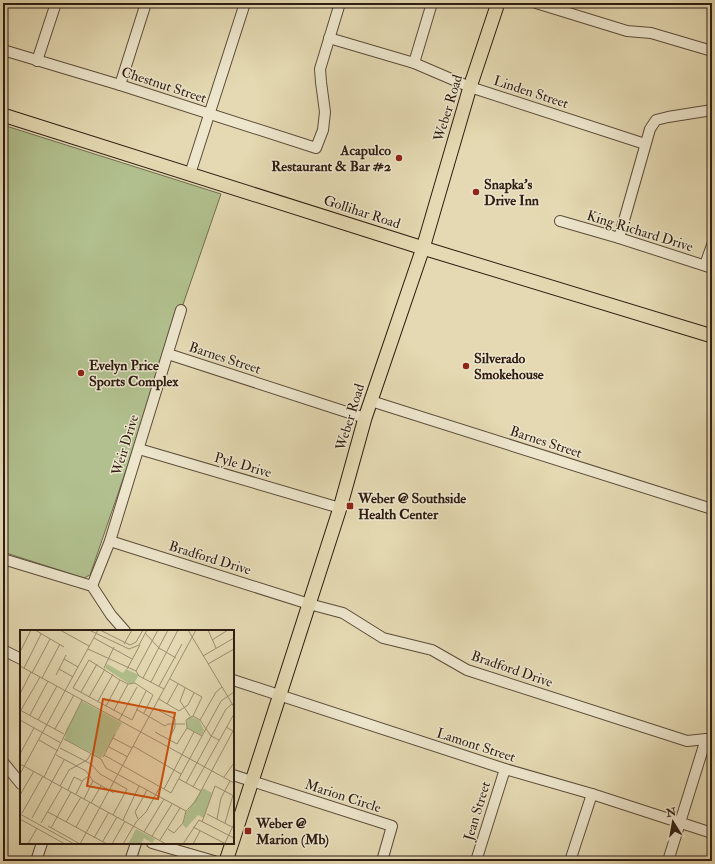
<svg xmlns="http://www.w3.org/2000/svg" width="715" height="864" font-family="'IM FELL Double Pica',serif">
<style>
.green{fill:#b1c08e;stroke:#706e50}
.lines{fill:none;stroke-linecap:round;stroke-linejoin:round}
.minor-casing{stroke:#5c4c3a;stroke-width:12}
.major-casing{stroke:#2f1d12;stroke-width:15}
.minor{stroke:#ede6cd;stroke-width:10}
.major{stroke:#e4d9b2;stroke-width:13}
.poi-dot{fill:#8f2418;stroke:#ede6cd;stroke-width:1.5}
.labels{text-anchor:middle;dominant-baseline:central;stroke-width:3;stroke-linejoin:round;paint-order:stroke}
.street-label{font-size:14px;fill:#2f1d12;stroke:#ede6cd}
.poi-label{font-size:14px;font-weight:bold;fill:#2f1d12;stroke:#ede6cd;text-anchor:start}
.inset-road{fill:none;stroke:#9c8e72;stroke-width:1}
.view{fill:#cc500d;fill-opacity:0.15;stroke:#cc500d;stroke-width:2}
.inset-edge{fill:none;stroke:#2f1d12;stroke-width:2}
</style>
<rect width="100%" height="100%" fill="#e4d9b2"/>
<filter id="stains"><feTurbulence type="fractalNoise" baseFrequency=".005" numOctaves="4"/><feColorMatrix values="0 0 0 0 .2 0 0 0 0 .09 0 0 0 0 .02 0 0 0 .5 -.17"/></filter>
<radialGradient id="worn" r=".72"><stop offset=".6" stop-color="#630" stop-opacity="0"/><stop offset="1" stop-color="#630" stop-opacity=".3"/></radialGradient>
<path class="green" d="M3,125L221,194L90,575L84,578L3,552Z"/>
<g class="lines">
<g class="minor-casing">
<g id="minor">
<path d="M536,3L627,31L651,33L712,51"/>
<path d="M329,38L414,63L470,87L645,144"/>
<path d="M3,50L120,85L316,148L323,130L325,112L321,82L320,69L340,3"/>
<path d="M37,61L56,3"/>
<path d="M414,63L432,3"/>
<path d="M120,85L146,3"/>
<path d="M190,174L245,3"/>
<path d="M560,221L619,238L712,268"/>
<path d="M619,238L650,129L656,120L668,117L712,110"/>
<path d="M705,265L712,245"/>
<path d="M168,354L365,418"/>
<path d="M371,401L712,509"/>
<path d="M139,449L340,508"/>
<path d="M110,541L309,604L343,613L383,638L432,650L467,670L687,741L706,739L712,740"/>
<path d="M3,559L92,586L111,615L125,631"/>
<path d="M92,586L110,541L181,310"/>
<path d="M3,650L21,659"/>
<path d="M233,680L505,769L592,794L712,833"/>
<path d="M3,762L21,784"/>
<path d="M233,775L392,826L382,861"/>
<path d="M152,843L214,861"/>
<path d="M36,861L42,843"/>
<path d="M130,861L136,843"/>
<path d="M476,861L505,769"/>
<path d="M570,861L592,794"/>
<path d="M668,861L706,739"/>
</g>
</g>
<g class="major-casing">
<g id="major">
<path d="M3,115L423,248L712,336"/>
<path d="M233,840L340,508L365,418L423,248L470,87L498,3"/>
<path d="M226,861L232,843"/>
</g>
</g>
<use href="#minor" class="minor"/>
<use href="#major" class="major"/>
</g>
<g class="poi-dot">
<circle cx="399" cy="158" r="4"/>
<circle cx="476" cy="192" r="4"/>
<circle cx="466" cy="366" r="4"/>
<circle cx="81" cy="373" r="4"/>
<rect x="346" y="502" width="8" height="8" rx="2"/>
<rect x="244" y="827" width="8" height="8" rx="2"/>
</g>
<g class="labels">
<g class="street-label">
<text transform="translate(164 85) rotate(18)">Chestnut Street</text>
<text transform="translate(531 92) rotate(18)">Linden Street</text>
<text transform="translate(448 108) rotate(-73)">Weber Road</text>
<text transform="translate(362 212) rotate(18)">Gollihar Road</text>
<text transform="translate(640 231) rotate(17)">King Richard Drive</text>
<text transform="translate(225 358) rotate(18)">Barnes Street</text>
<text transform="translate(350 417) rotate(-73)">Weber Road</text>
<text transform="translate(546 442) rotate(18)">Barnes Street</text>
<text transform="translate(125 445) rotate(-73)">Weir Drive</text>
<text transform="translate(243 465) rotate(16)">Pyle Drive</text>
<text transform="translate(210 558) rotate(17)">Bradford Drive</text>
<text transform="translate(512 669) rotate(19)">Bradford Drive</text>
<text transform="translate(476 745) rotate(18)">Lamont Street</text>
<text transform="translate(343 796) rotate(18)">Marion Circle</text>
<text transform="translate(477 811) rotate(-73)">Jean Street</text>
</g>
<g class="poi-label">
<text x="391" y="150" text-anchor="end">Acapulco<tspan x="391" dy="16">Restaurant &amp; Bar #2</tspan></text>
<text x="484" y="184">Snapka's<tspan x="484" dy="16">Drive Inn</tspan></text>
<text x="474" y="358">Silverado<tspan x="474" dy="16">Smokehouse</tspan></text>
<text x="89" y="365">Evelyn Price<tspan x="89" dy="16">Sports Complex</tspan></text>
<text x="358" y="498">Weber @ Southside<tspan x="358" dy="16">Health Center</tspan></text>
<text x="256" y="823">Weber @<tspan x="256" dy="16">Marion (Mb)</tspan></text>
</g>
</g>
<g transform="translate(20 630)">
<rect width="214" height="214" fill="#e4d9b2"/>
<path d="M87,34L103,43L106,39L119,45L114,53H108L85,38ZM62,71L102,93L81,128L45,109L46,100ZM170,86L179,90L184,100L182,105L167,98V89ZM183,158L192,163L184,188L178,185L166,198L163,195L166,183ZM116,199L135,209L132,213L124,208L121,214H108Z" fill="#b1c08e"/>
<path class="inset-road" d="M15,0L44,17M40,0L69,16M69,0L109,19L119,15L127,0M80,0L110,15L116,12L123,0M168,0L214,77M188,0L196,18M125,3L139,18L156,28M74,8L112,29M192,10L208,0M104,14L112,0M68,19L116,41L119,46L144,59M0,22L11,0M183,26L214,8M44,29L58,37M188,34L214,19M0,36L214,153M4,38L21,4M84,38L94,17M39,39L53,47M107,39L120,15M116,41L138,0M12,43L30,9M36,45L46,25M22,48L40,14M123,48L148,0M131,52L158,0M139,56L162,14M165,58L160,71L170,86M61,62L77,34M0,64L11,42M69,67L85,39M139,69L159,81L168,75L174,63M78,71L93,44M147,74L158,54M86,76L100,50M134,78L155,89V97L149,109M116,79L145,96M0,80L44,104M1,80L20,47M94,80L108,54M124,83L133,65L115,53L108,54L100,50L69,30L53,58L112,90L126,61M10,85L28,51M173,86L180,90L191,106L199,110M0,90L41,113M18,90L37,56M99,90L117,57M180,90L196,62L202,57M145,96L148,94H165M167,98L182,106M35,99L54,65M135,102L157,114L167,98L166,90L173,86L182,67L150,49M93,108L112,118M44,109L81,129L86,138L166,181M19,110L38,121M113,116L161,144M89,117L108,127M40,118L71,134L80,144L107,159L93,185M0,124L14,98M36,125L66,141L73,151L94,163M84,125L151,163L201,71L214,62M83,127L95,104M0,134L146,214M0,144L78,0M24,147L62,70M204,147L214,133M159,149L181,161M166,153L206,79L212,74M40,156L49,140L67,130L71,124M173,157L214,84M144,159L174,102M48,160L54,147L62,151M56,164L63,150L69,146M0,165L14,141M64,169L73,151M71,173L81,156M28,182L87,214M2,183L23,146M0,184L54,214M187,184L214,198M12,188L44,130M0,189L45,214M118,189L115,182L127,160M197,189L201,168L210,151M103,190L119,156M46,192L61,167M182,192L195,156L214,166M21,193L42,157M205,193L213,165M28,196L60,214M56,197L70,172M173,197L206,214M31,198L51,162M148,199L154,203L163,193L166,181L175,172L213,101L206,97M124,202L144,169M132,206L152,174M74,208L89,182M140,210L160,178M83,211L97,187M205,213L214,194M8,214L17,198M60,214L176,0M92,214L105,191M103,214L116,192L126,182L140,157M163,214L179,190L214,208M173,214L180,201"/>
<path class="view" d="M83,69L155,83L138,169L67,156Z"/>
<rect width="214" height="214" class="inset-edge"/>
</g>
<rect width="715" height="864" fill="none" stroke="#e4d9b2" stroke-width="16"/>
<rect x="4" y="4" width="707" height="856" fill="none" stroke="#2f1d12" stroke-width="2"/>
<rect x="8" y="8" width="699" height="848" fill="none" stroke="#2f1d12"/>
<g transform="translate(673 822) rotate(349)" stroke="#ede6cd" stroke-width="3" paint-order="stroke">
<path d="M0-3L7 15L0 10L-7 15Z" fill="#2f1d12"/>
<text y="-6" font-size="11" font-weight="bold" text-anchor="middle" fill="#2f1d12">N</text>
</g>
<rect width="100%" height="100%" filter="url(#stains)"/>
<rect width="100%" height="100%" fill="url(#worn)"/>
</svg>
